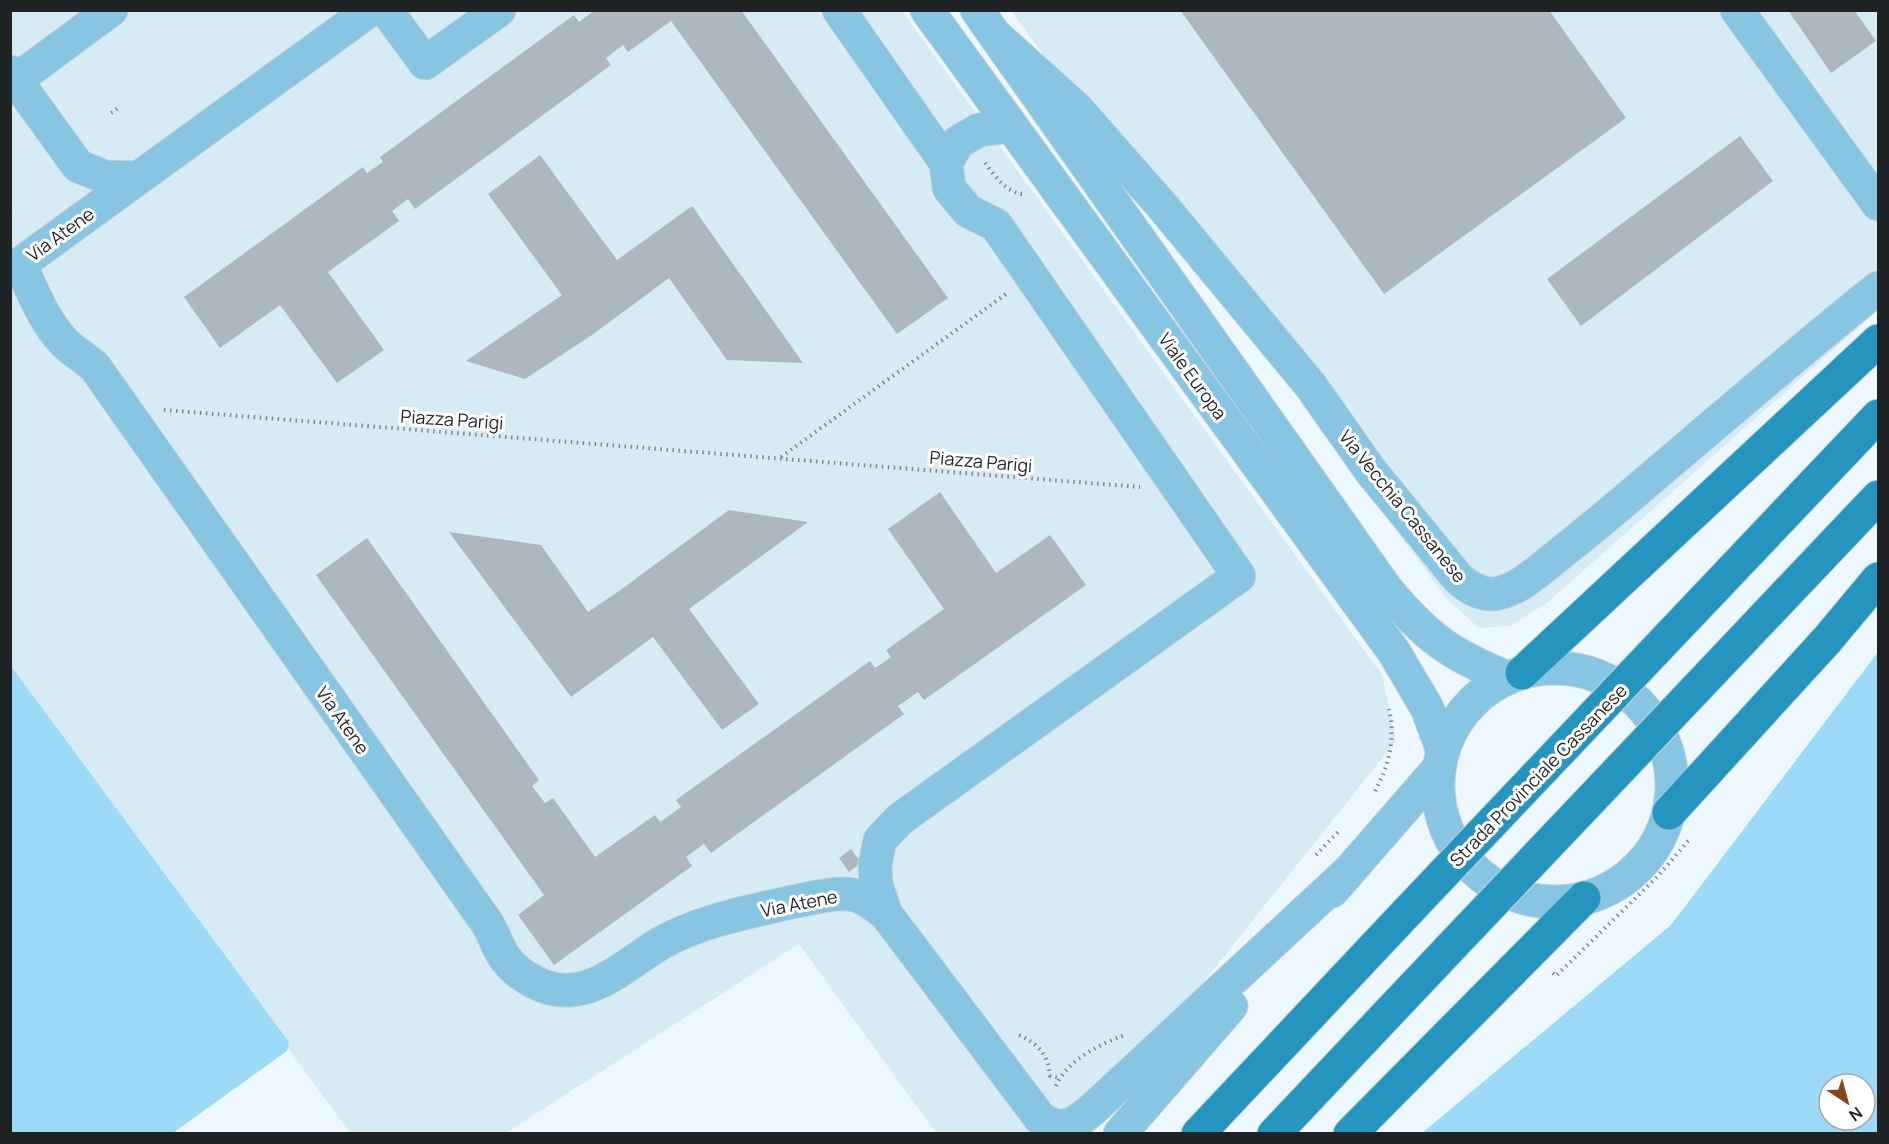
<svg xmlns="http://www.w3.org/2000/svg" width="1889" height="1144" font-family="Manrope,sans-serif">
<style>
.built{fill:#d7ebf4}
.green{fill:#9cdaf8;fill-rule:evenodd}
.building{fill:#adb8be}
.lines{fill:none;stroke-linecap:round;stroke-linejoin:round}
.minor-casing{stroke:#c7d2d7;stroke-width:35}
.major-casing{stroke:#c7d2d7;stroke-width:35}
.path{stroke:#80888c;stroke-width:4;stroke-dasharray:1.5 4.5;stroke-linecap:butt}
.minor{stroke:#87c5e2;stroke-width:33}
.major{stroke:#2595bf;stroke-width:33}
.major-bridge-casing{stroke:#c7d2d7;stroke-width:35;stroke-linecap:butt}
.major-bridge{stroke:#2595bf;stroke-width:33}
.labels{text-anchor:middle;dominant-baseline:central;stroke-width:6;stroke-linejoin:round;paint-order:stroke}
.street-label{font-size:18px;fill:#1f2325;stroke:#fff}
</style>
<rect width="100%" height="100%" fill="#ecf8fe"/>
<g class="built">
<path d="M11,11H902L1382,675L1396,741L1083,1133H936L799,944L506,1133H350L11,668L10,211L182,88L11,210Z"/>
<path d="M1011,11H1878V310L1548,602L1511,626L1479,628L1447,599Z"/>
</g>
<g class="green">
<path d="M1878,652V1133H1422L1671,925ZM1829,1084H1865V1120H1829Z"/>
<path d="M11,666L289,1042L287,1051L173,1133H11Z"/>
</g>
<g class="building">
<path d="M595,10H741L948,298L897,334L671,21L628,52L623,45L606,58L611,65L415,209L408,199L392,211L399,221L328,272L384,350L337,383L280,305L220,348L184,297L363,167L367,173L383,162L380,157L574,15L579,22Z"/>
<path d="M1180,10H1549L1626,118L1384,294Z"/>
<path d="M1788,10H1854L1876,41L1831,73Z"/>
<path d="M1740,136L1773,181L1581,326L1547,279Z"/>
<path d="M540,155L617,260L692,206L803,363L727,360L669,278L592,335L525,379L466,361L562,295L488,194Z"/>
<path d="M940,492L996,573L1050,535L1086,585L924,700L918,692L898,706L904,714L711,853L704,844L686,857L692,866L554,965L518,915L544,895L316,575L367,538L539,780L532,786L545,803L553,798L595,857L655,815L660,822L681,807L676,800L870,661L875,668L884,662L891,657L886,650L944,609L888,529Z"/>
<path d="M729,510L808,522L689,609L759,704L722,730L653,637L571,697L449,532L541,545L588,612L619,591Z"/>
<path d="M851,849L861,863L849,872L839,858Z"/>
</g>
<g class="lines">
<g class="minor-casing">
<g id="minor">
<path d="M370,10L20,264C32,290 44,322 65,343C74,352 85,358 95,367L487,923C493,933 497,945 503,955C511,967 522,976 534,982C584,1008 621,967 661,943C700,921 748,912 792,902C809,899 828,893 846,894C861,894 874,905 886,914L1040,1118C1063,1134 1075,1124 1094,1108L1346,874"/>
<path d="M386,10L425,63L499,10"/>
<path d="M839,10L946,163"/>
<path d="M927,10L1394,652L1427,708L1443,751"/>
<path d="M977,10L1387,590C1426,637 1451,655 1508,678"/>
<path d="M1737,10L1878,204"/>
<path d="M995,35L1077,109L1164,208L1311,386L1370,470L1458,578C1470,589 1486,598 1503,592C1523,586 1539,570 1556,557C1578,539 1601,521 1623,502C1708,430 1792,357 1878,288"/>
<path d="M10,72L78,166L105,177L138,178"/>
<path d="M16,80L111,10"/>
<circle cx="1555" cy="785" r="117"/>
<path d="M1332,891L1439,768"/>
<path d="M886,914L876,885L875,865L880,840L900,819L1239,576L996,225L968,211L949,188L946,163L958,142L979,130L1011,126"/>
<path d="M1120,1134L1231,1006"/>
</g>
</g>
<g class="major-casing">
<g id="major">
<path d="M1653,653L1878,416"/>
<path d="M1522,673L1878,341"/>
<path d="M1694,691L1878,497"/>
<path d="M1669,813L1827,640L1878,579"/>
<path d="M1198,1134L1409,910"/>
<path d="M1274,1134L1450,948"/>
<path d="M1350,1134L1584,898"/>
</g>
</g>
<g class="path">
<path d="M111,113L120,107"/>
<path d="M985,163C994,175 1006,192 1022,194"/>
<path d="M164,410L1140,487"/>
<path d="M781,457L1006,294"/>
<path d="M1375,791C1389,766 1396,737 1389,709"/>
<path d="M1316,855L1338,832"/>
<path d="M1553,973L1556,976L1657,877L1690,839"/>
<path d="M1019,1035C1037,1043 1049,1055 1050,1076L1060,1078"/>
<path d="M1056,1086C1067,1060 1100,1044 1125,1035"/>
</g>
<use href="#minor" class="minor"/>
<use href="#major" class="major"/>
<g class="major-bridge-casing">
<g id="major-bridge">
<path d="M1409,910L1653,653"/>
<path d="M1450,948L1694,691"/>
</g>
</g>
<use href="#major-bridge" class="major-bridge"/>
</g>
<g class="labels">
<g class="street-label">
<text transform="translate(60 234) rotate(-36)">Via Atene</text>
<text transform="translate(1193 376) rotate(54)">Viale Europa</text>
<text transform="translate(452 419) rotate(4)">Piazza Parigi</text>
<text transform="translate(981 461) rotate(5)">Piazza Parigi</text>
<text transform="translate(1403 506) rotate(51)">Via Vecchia Cassanese</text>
<text transform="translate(343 720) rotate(55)">Via Atene</text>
<text transform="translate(1538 775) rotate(-46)">Strada Provinciale Cassanese</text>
<text transform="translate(799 903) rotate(-11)">Via Atene</text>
</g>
</g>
<rect width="1889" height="1144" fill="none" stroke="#1f2325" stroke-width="24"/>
<g transform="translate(1847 1102) rotate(144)"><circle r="28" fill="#ffffff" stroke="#a5a7a8" stroke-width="1.5"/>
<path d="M0-4.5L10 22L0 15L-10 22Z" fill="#89451a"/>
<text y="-9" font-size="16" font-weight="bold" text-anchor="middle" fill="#1f2325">N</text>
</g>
</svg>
